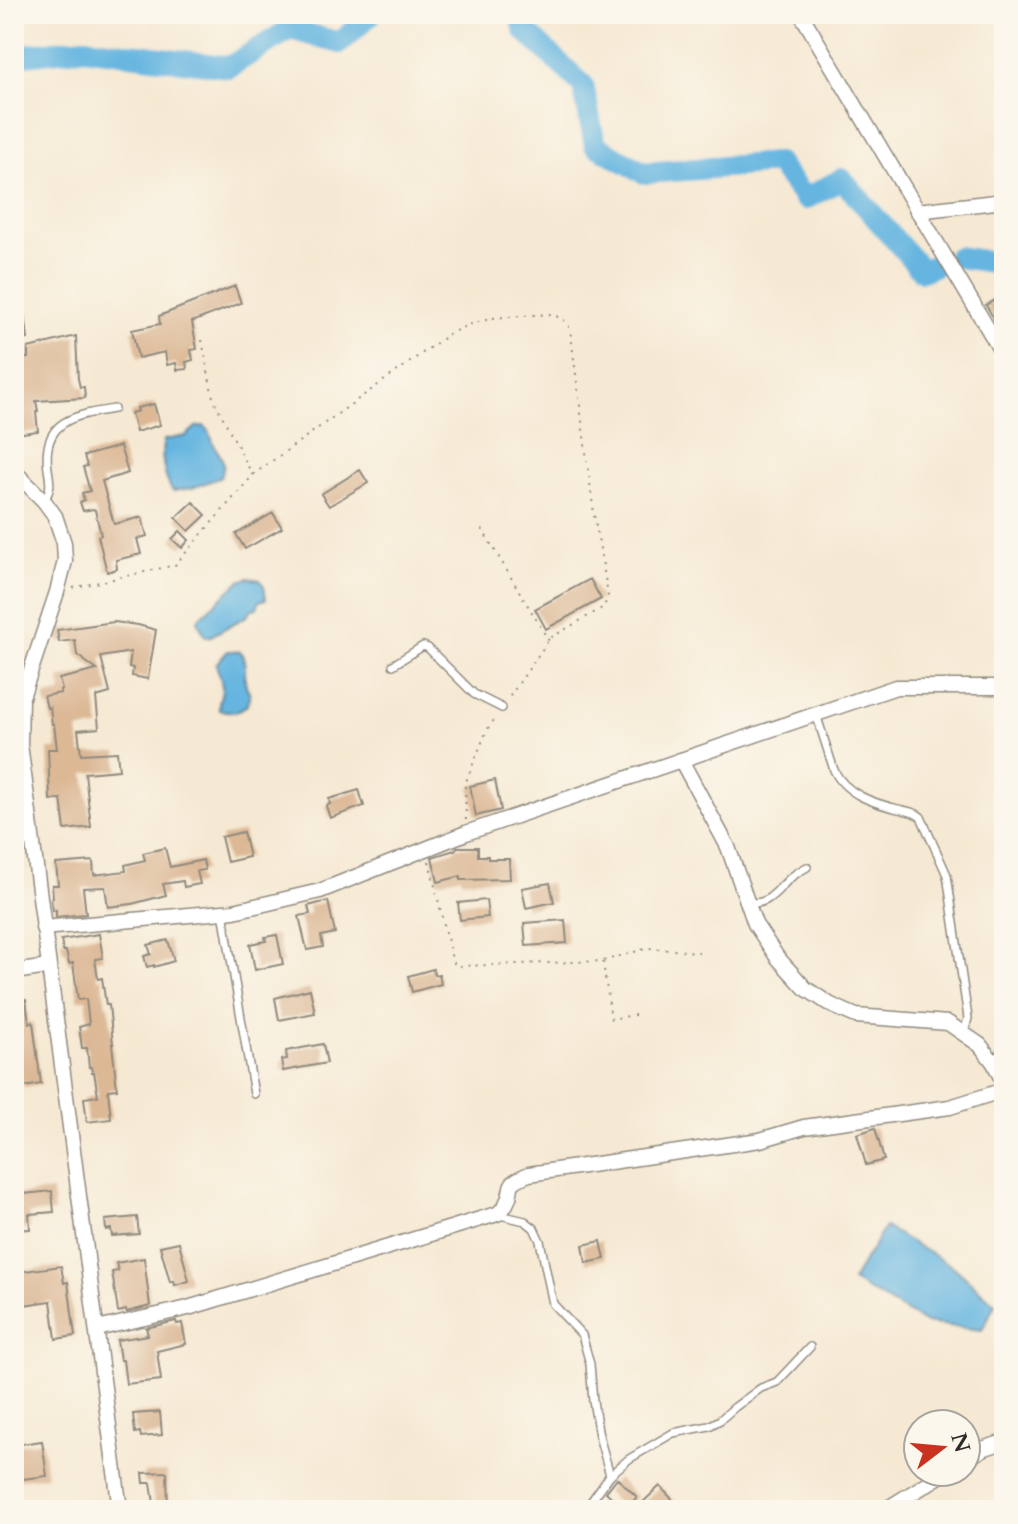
<svg xmlns="http://www.w3.org/2000/svg" width="1018" height="1524" font-family="Cardo,serif">
<style>
.water{fill:#65b5e0;stroke:#487086;stroke-width:2}
.lines{fill:none;stroke-linecap:round;stroke-linejoin:round}
.river{stroke:#65b5e0;stroke-width:22}
.building{fill:#dcb895}
.lane-casing{stroke:#908a7f;stroke-width:10}
.street-casing{stroke:#908a7f;stroke-width:17}
.path{stroke:#908a7f;stroke-width:2;stroke-dasharray:2 6;stroke-linecap:butt}
.lane{stroke:#fff;stroke-width:7}
.street{stroke:#fff;stroke-width:14}
</style>
<rect width="100%" height="100%" fill="#fbf7ec"/>
<filter id="ink" filterUnits="userSpaceOnUse"><feTurbulence type="fractalNoise" baseFrequency=".0125" numOctaves="2"/><feDisplacementMap in="SourceGraphic" scale="16" xChannelSelector="R" yChannelSelector="G"/><feConvolveMatrix kernelMatrix="1 2 1 2 8 2 1 2 1" color-interpolation-filters="sRGB"/></filter>
<filter id="wash" filterUnits="userSpaceOnUse"><feTurbulence type="fractalNoise" baseFrequency=".006" numOctaves="4" result="noise"/><feDisplacementMap in="SourceGraphic" scale="32" xChannelSelector="R" yChannelSelector="G"/><feGaussianBlur stdDeviation="1.8" result="paint"/><feColorMatrix in="noise" values="0 0 0 0 0 0 0 0 0 0 0 0 0 0 0 0 0 1.4 0 .05"/><feComposite in="paint" operator="in"/></filter>
<g filter="url(#wash)">
<rect width="100%" height="100%" fill="#f6e9d3"/>
<g class="water">
<path d="M204,426C212,432 210,436 214,445C221,459 227,460 221,477L192,488L173,491C164,480 160,454 164,440L186,436L196,427Z"/>
<path d="M248,578L260,580L264,586L266,599L259,601L257,608L252,609L247,616L209,637H206L199,624L198,619L240,581Z"/>
<path d="M228,651H240C251,666 239,679 250,694L247,705L236,712L219,710C218,702 221,698 222,690C223,681 218,672 216,664Z"/>
<path d="M885,1227L955,1268L995,1304L982,1330L926,1323L852,1281Z"/>
</g>
<g class="lines">
<g class="river">
<path d="M519,14L525,31L583,85L595,145L644,173L777,163L805,199L842,179L922,271L936,265"/>
<path d="M14,56L85,48L229,67L290,29L340,43L371,14"/>
<path d="M958,257L1004,264"/>
</g>
</g>
<g id="blocks">
<g class="building">
<path d="M20,269L28,339L14,341V270Z"/>
<path d="M235,286L241,303L192,322L197,349L191,350L193,360L186,362L187,369L177,370L176,363L167,365L165,352L138,358L132,330L160,324L159,316Z"/>
<path d="M1004,295V336L986,305Z"/>
<path d="M76,336L78,379L80,387H84L85,398L36,401L38,411L36,412L38,431L15,434L14,360L28,358V348Z"/>
<path d="M154,404L160,425L136,432L131,413L138,411L137,408Z"/>
<path d="M120,446L128,473L102,481L114,524L142,517L147,536L137,539L141,554L116,560L117,569L107,572L98,536L101,535L95,510L93,509L83,511L80,502L84,500L82,493L90,491L83,467L87,466L84,456Z"/>
<path d="M360,470L368,483L329,506L321,494Z"/>
<path d="M193,502L206,515L189,531L176,518Z"/>
<path d="M273,513L282,528L245,549L236,534Z"/>
<path d="M180,531L189,540L182,548L172,539Z"/>
<path d="M590,579L601,599L546,629L535,609Z"/>
<path d="M114,622L138,625L156,630L148,679L132,676L133,668L129,667L131,652L101,657L110,693L96,697L99,728L78,730L81,754L117,752L119,770L85,773L91,827L65,830L61,799L50,800L48,749H57L54,724H52L50,707L47,708L44,696L61,693L60,690H62L59,679L97,670L77,655L75,640L59,642L57,630Z"/>
<path d="M495,780L501,810L476,816L470,786Z"/>
<path d="M359,790L364,806L330,818L326,806L330,804L329,799Z"/>
<path d="M243,832L249,857L227,862L221,837Z"/>
<path d="M457,847H478V856H488V859H509L510,879L461,880V876L438,882L432,857L455,850Z"/>
<path d="M165,848L170,867L203,860L205,870L197,871L200,884L184,887L183,881L163,884L166,895L132,904L108,907L105,887L83,888L86,914L56,917V910L53,911L51,899L53,898L52,885H58L56,864L93,861L94,875L126,871L125,865L145,860L143,853Z"/>
<path d="M550,883L554,902L526,908L522,888Z"/>
<path d="M486,900L488,917L460,920L458,903Z"/>
<path d="M328,901L335,933L321,936L323,947L307,950L299,916L310,914L308,906Z"/>
<path d="M565,920L567,943L526,946L524,923Z"/>
<path d="M99,934L103,958L95,959L98,979L102,978L106,1005H109L113,1044H112L117,1089L108,1090L111,1119L87,1122L84,1098L98,1096L94,1072H92L91,1067H89L87,1048H82L79,1027L89,1024L86,999L78,1000L73,963L69,964L66,951H63L61,940Z"/>
<path d="M277,935L283,964L255,970L250,944L266,941L265,937Z"/>
<path d="M168,940L174,961L154,967V965L147,967L144,956L151,954L148,945Z"/>
<path d="M433,969L434,975L439,974L441,984L412,992L408,976Z"/>
<path d="M310,989L315,1013L279,1020L275,998Z"/>
<path d="M26,1000L29,1023L33,1022L41,1084L24,1087L23,1080L21,1081L18,1063L14,1064V1002Z"/>
<path d="M323,1044L327,1063L283,1071L281,1060L287,1059L286,1051Z"/>
<path d="M875,1128L884,1160L866,1165L857,1134Z"/>
<path d="M52,1191L54,1212L29,1214L30,1229L14,1230V1195Z"/>
<path d="M137,1217L139,1234L112,1236L111,1229L106,1230L105,1220Z"/>
<path d="M601,1241L605,1259L586,1263L583,1245Z"/>
<path d="M179,1242L189,1281L175,1285L174,1281L170,1282L160,1246Z"/>
<path d="M144,1258L150,1306L127,1312L126,1310L118,1312L112,1272L118,1271L116,1263Z"/>
<path d="M61,1266L64,1283L68,1282L75,1336L56,1339L51,1301L16,1306L14,1289L19,1288L17,1272Z"/>
<path d="M176,1321L177,1324L182,1323L186,1344L157,1351L161,1380L126,1384L123,1360H120L117,1340L148,1335L146,1328Z"/>
<path d="M160,1412L162,1435L141,1437L140,1432L135,1433L133,1414Z"/>
<path d="M42,1441L47,1476L14,1480V1445Z"/>
<path d="M167,1472L168,1510H155L151,1483H144L143,1473Z"/>
<path d="M617,1478L637,1497L625,1510L606,1492Z"/>
<path d="M660,1486L682,1510H647L641,1504Z"/>
</g>
</g>
</g>
<g filter="url(#ink)">
<use href="#blocks" fill-opacity="0" stroke="#908a7f" stroke-width="2"/>
<g class="lines">
<g class="lane-casing">
<g id="lane">
<path d="M44,500C52,489 50,482 48,469C41,420 75,415 114,409"/>
<path d="M393,665L423,646L428,648L474,694L502,708"/>
<path d="M816,714L834,770C845,794 873,803 898,809C906,811 914,811 921,817L947,875L968,1018L966,1026L961,1030"/>
<path d="M746,901C766,909 777,890 790,878C795,874 801,870 807,867"/>
<path d="M223,912L254,1094"/>
<path d="M996,1063L1004,1043"/>
<path d="M500,1215L525,1221L534,1228L540,1241L553,1304L582,1335L590,1364L593,1401L599,1436L610,1475"/>
<path d="M585,1510L610,1475L629,1459L673,1433L709,1426L720,1420L735,1407L761,1388L777,1382L810,1347"/>
</g>
</g>
<g class="street-casing">
<g id="street">
<path d="M801,14L1004,356"/>
<path d="M917,211L1004,201"/>
<path d="M14,471L44,501L55,516L64,543L65,561L57,592L21,700L20,744L120,1510"/>
<path d="M681,760L728,847L755,924L777,957L805,988L831,1005L856,1016L948,1023L980,1045L994,1063L1004,1084"/>
<path d="M43,928L234,911L320,891L466,833L896,687H1004"/>
<path d="M14,972L48,967"/>
<path d="M97,1329L188,1308L497,1214C499,1213 506,1206 506,1204C516,1186 502,1185 529,1174L760,1140L804,1127L950,1107L1004,1090"/>
<path d="M966,1459L985,1448L1004,1442"/>
<path d="M885,1510L946,1472"/>
</g>
</g>
<g class="path">
<path d="M202,340L213,398L253,476"/>
<path d="M482,529L549,641"/>
<path d="M73,588L175,565L254,474L449,334L468,325L493,318L551,314L563,319L570,328L594,514L608,595L604,607L550,638L508,699"/>
<path d="M466,820L465,784L487,730L496,717"/>
<path d="M429,861L452,959L455,965L462,966L603,961L648,948L699,952"/>
<path d="M603,962L611,1019L635,1015"/>
</g>
<use href="#lane" class="lane"/>
<use href="#street" class="street"/>
</g>
</g>
<rect width="1018" height="1524" fill="none" stroke="#fbf7ec" stroke-width="48"/>
<g transform="translate(942 1448) rotate(74)"><circle r="38" fill="#fbf7ec" stroke="#a8a59f" stroke-width="2"/>
<path d="M0-6L14 30L0 20L-14 30Z" fill="#c8321e"/>
<text y="-12" font-size="22" font-weight="bold" text-anchor="middle" fill="#2b2b2b">N</text>
</g>
</svg>
